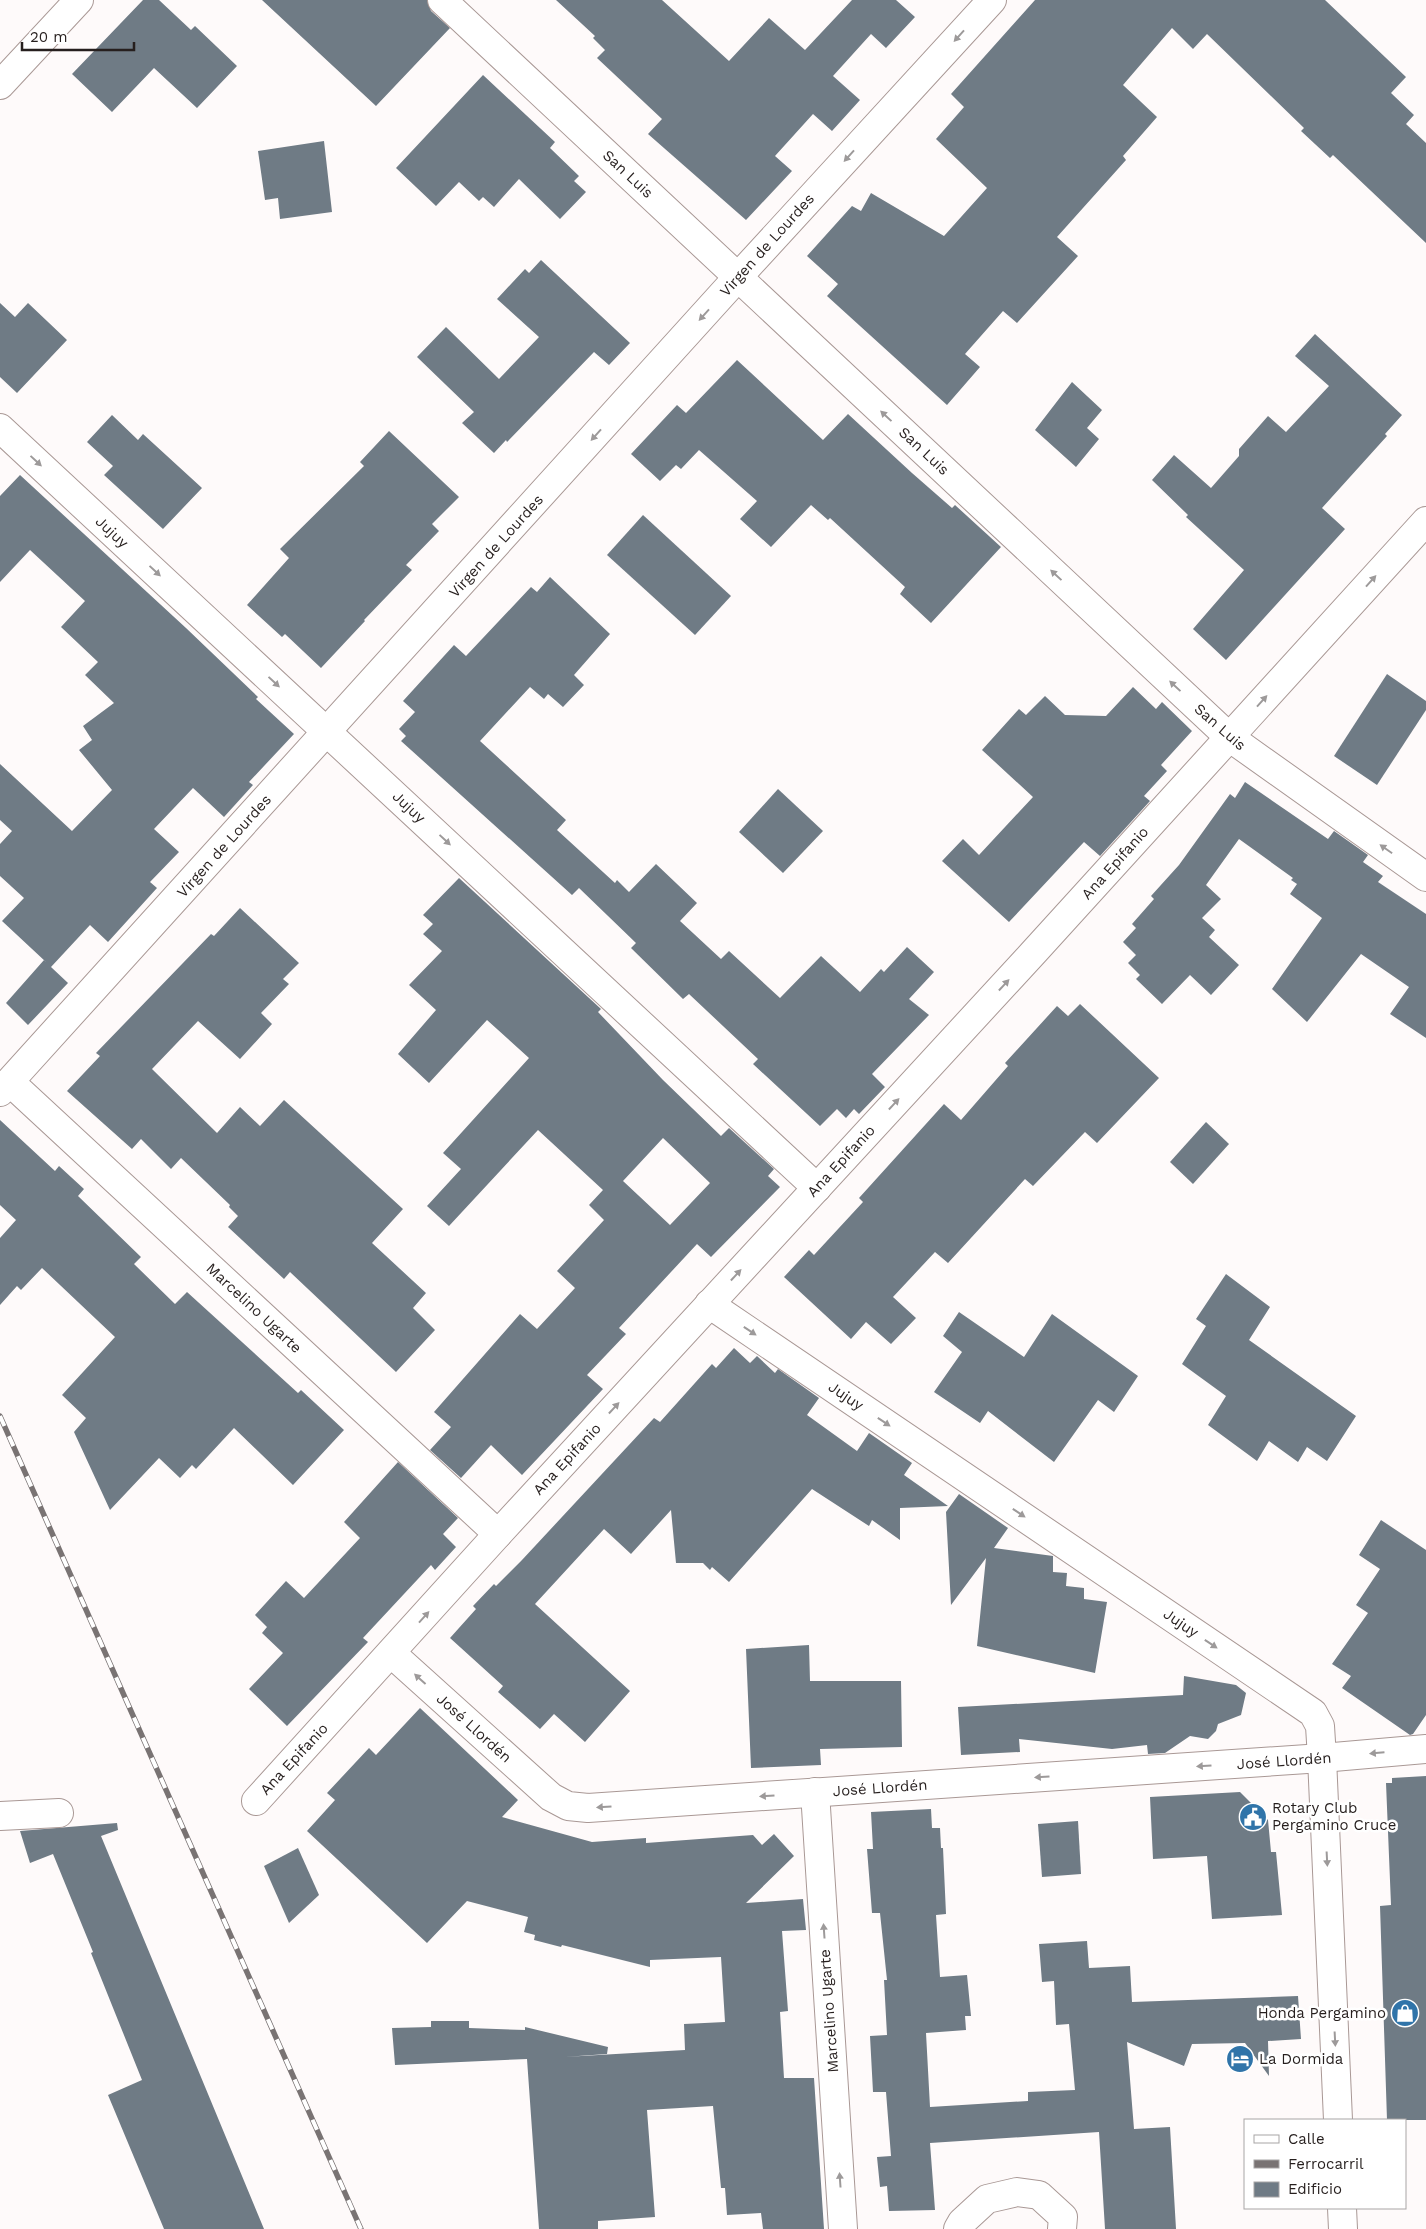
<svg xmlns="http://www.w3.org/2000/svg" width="1426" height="2229" font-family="'Work Sans',sans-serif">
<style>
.building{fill:#6f7b85;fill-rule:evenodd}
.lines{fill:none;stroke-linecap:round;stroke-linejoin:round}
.minor-casing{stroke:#a99895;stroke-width:30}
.minor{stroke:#fff;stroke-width:28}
.rail-casing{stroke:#797373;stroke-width:5.5}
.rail{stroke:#fff;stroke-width:4;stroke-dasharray:11;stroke-linecap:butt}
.oneway{fill:#9d9a9a}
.labels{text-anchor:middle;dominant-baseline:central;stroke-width:5;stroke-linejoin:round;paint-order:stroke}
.street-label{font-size:15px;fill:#261f1e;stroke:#fff}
.poi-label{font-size:15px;fill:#261f1e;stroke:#fff;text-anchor:start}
</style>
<rect width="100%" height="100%" fill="#fefafa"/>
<g class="building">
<path d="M143,0H159L191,30L195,26L237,66L197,108L154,68L112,112L72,74Z"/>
<path d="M262,0H427L431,11L450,28L376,106Z"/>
<path d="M556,0H662L729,61L769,18L805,50L852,0H896L915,17L886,48L871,34L833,76L860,100L832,131L813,114L775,156L792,171L746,220L648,134L662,119L597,58L605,50L593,38L595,36Z"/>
<path d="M1035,0H1325L1406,77L1391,93L1414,115L1406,124L1426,143V243L1333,155L1330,158L1301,131L1304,128L1207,34L1193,49L1172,28L1123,85L1157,117L1123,156L1126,160L1057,237L1078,256L1017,323L1003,311L965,354L980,367L947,405L827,296L838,284L807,256L852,206L861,211L871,193L944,236L987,188L936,139L964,107L951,94Z"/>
<path d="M483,75L555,142L550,148L579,176L574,181L586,192L560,219L519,179L494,207L483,197L479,201L459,182L436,206L396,168Z"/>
<path d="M324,141L332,212L280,219L278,198L265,200L258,151Z"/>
<path d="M541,260L630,343L609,365L594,352L507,442L506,440L494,453L462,423L474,412L417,357L446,327L499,379L539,337L497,299L525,269L529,273Z"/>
<path d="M0,303L15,317L28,303L67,340L17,393L0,377Z"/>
<path d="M1315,334L1402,415L1385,434L1387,436L1322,508L1345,529L1226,660L1193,629L1244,570L1186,517L1188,515L1152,480L1174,455L1211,488L1239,456V449L1268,416L1286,432L1329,386L1295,356Z"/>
<path d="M737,360L823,440L848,414L912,473L952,508L955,505L1001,547L931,623L900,594L905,587L830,518L828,520L811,505L771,547L740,519L757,501L699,450L681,469L676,465L660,481L631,454L677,405L686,413Z"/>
<path d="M1072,382L1102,410L1087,428L1099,439L1076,467L1035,430Z"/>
<path d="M112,415L138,440L143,434L202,488L163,529L104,475L113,466L87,442Z"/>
<path d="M389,431L459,497L432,524L439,531L406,565L412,570L364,620L365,621L321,668L285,634L282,637L247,605L289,558L280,549L364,466L360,462Z"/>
<path d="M20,475L186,628L258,697L256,699L294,734L249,782L253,785L224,817L193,788L154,829L179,852L150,882L157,888L108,942L90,925L51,967L68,983L28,1025L6,1003L44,960L46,962L2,921L24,898L0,876V844L12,831L0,820V764L72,831L112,790L79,750L92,740L83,726L114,703L85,675L98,662L61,627L85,601L30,550L0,582V496Z"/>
<path d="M643,515L731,596L695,635L607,555Z"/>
<path d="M550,577L610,634L574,675L584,685L563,707L548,694L544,699L530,687L480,741L566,820L557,830L615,883L617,880L629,892L656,864L697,903L680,921L721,959L729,951L780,998L821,956L860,992L881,969L884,972L907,947L934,972L909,999L929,1015L872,1074L885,1087L859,1114L854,1109L846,1118L837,1109L820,1126L753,1064L758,1059L689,994L683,999L631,948L636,943L579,888L572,895L401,741L406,736L399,729L415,712L403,701L454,645L466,656L531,587L537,592Z"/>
<path d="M1387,674L1426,701V710L1377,785L1334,756Z"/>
<path d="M1133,687L1156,709L1162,702L1192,731L1161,765L1167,771L1144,796L1150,801L1100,856L1084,842L1009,922L942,861L963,839L979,855L1033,797L982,750L1019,709L1026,715L1045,696L1065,715L1106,716Z"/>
<path d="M1245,782L1328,839L1334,831L1368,855L1363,862L1383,876L1378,882L1426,914V1038L1390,1014L1409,987L1361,954L1307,1022L1272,989L1322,918L1290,894L1297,884L1291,880L1293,878L1239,839L1206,885L1221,899L1202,918L1215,930L1209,937L1239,965L1211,995L1190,975L1162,1004L1136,979L1140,975L1128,963L1136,955L1123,942L1136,928L1132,924L1154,899L1151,896L1179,865L1230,794L1235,798Z"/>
<path d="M778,789L823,831L783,873L739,832Z"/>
<path d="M459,878L601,1009L598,1012L663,1080L721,1136L729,1128L774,1169L768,1176L780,1187L711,1257L697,1244L619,1328L626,1334L587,1375L603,1389L522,1475L491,1445L461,1478L430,1450L451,1427L434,1412L520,1314L537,1329L575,1288L557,1271L604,1220L589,1205L603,1190L538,1130L449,1226L427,1206L461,1169L443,1153L529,1058L487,1020L429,1083L398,1054L436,1010L409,985L442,951L423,934L433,924L423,915ZM663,1138L710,1183L670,1225L623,1181Z"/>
<path d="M240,908L299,963L283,979L289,984L261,1013L272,1024L240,1059L198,1021L152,1069L217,1133L240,1107L260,1126L284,1100L403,1209L372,1243L426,1293L413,1308L435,1330L396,1372L290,1272L284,1279L228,1227L238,1216L229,1207L230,1205L181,1158L171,1169L141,1139L132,1149L67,1091L100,1056L96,1053L211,934L214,936Z"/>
<path d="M1080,1004L1159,1078L1097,1143L1085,1132L1033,1186L1025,1179L948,1263L935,1252L893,1297L916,1318L891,1344L866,1322L851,1339L784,1277L809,1250L814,1255L863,1202L859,1198L944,1104L961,1120L1008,1066L1005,1063L1057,1006L1068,1016Z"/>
<path d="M0,1120L55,1171L59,1166L84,1189L78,1196L141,1257L134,1264L175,1304L187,1292L298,1393L301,1390L344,1430L293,1485L234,1428L196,1469L192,1465L180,1478L159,1458L110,1510L74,1432L86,1418L62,1395L115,1337L42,1268L21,1290L17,1286L0,1305V1238L16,1220L0,1205Z"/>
<path d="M1206,1122L1229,1144L1193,1184L1170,1162Z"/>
<path d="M1226,1274L1270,1307L1249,1340L1356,1416L1327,1461L1307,1447L1298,1462L1269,1441L1257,1461L1208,1425L1226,1396L1182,1364L1206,1326L1196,1319Z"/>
<path d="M959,1312L1024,1357L1052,1314L1138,1376L1114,1412L1098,1400L1054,1462L988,1411L980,1423L934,1392L962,1352L943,1336Z"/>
<path d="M734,1348L750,1363L757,1356L775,1373L778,1369L819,1398L807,1415L857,1451L869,1433L912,1463L904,1475L948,1506L900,1508V1540L872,1520L869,1526L812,1489L729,1582L712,1567L710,1570L703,1563H676L671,1510L631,1554L604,1529L535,1604L630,1691L585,1742L554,1714L540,1729L498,1692L503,1686L450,1638L476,1609L473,1606L494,1584L496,1586L522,1560L654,1418L660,1422L712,1364L716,1368Z"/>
<path d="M398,1462L458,1518L443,1534L456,1547L435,1570L431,1565L363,1638L368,1642L287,1726L249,1689L283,1653L262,1633L267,1627L255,1615L286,1581L304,1598L360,1538L344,1522Z"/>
<path d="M959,1494L1008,1528L994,1548L1053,1556V1572L1067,1573L1066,1586L1084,1588V1599L1107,1602L1095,1673L977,1646L986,1558L951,1605L946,1512Z"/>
<path d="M1381,1520L1426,1550V1715L1413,1734L1410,1735L1342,1688L1351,1676L1332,1664L1368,1613L1356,1605L1380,1569L1359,1555Z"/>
<path d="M809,1645L810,1681H901L902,1747L820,1749L821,1765L751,1768L746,1649Z"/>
<path d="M1184,1676L1236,1685L1246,1693L1241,1715L1218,1724L1216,1731L1208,1739L1190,1736L1165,1753L1148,1754L1147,1745L1112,1749L1019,1739L1020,1752L961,1755L958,1707L1183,1695Z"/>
<path d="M420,1708L518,1800L502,1817L592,1842L646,1838V1843L753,1835L762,1845L774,1834L794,1856L746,1903L803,1899L806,1930L782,1931L788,2011L780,2012L784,2078H814L824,2229H763L761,2213L727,2215L725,2188H721L713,2106L647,2110L655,2217L598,2221V2229H539L527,2059L395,2065L392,2028L431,2027V2021H469V2028L525,2030V2027L608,2047L607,2054L564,2057L685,2050L684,2024L725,2022L721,1957L650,1960V1967L562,1945L561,1947L534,1940L535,1935L524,1932L528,1917L467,1901L427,1943L307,1831L335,1800L327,1793L369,1748L376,1755Z"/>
<path d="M1426,1776V2120H1387L1380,1906L1391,1905L1386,1783H1392V1778Z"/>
<path d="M1240,1792L1268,1820L1271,1852H1276L1282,1915L1212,1919L1207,1856L1153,1859L1150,1797Z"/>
<path d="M931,1809L932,1828H940L941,1848H943L946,1914L936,1915L940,1977L967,1975L971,2016H965L966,2030L926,2033L930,2107L1028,2101V2092L1075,2090L1069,2024L1056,2025L1054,1981L1042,1982L1039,1944L1087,1941L1089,1968L1130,1966L1132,2002L1298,1996L1301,2039L1268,2041L1269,2076L1245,2043L1192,2044L1184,2066L1127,2042L1134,2129L1170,2127L1176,2229H1105L1099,2132L930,2143L935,2210L889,2211L887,2186L880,2187L877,2157L891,2156L886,2092H873L870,2036L887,2035L884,1980H887L880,1913H872L867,1849H873L871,1812Z"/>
<path d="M1078,1821L1081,1874L1042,1877L1038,1824Z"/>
<path d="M117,1823L118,1830L101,1836L264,2229H164L108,2095L142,2080L91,1953L93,1952L53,1854L30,1863L20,1831Z"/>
<path d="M298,1848L319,1895L289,1923L264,1866Z"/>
</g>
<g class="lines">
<g class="minor-casing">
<g id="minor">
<path d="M442,0L1229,737L1426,877"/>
<path d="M0,85L79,0"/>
<path d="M0,428L817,1188"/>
<path d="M10,1082L498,1534"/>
<path d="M0,1092L738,277L992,0"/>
<path d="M709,1304L1313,1713L1320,1726L1322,1758L1338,2120"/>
<path d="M391,1653L551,1797L568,1806L588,1808L1322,1758L1426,1749"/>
<path d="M815,1792L843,2229"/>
<path d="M256,1801L498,1534L1034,952L1426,521"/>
<path d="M0,1816L59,1813"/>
<path d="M1342,2208L1343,2229"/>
<path d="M958,2229L962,2222L987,2199L1017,2192L1039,2195L1063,2217L1062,2229"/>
</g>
</g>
<use href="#minor" class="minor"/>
<g class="rail-casing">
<path id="rail" d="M0,1416L361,2229"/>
</g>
<use href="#rail" class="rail"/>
</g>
<defs><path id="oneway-solid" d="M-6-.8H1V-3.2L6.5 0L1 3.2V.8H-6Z" transform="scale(1.25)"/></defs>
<g class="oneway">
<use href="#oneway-solid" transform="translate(959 36) rotate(132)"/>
<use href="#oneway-solid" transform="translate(849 156) rotate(132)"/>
<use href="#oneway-solid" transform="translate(704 315) rotate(132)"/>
<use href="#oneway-solid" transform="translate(886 416) rotate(-137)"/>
<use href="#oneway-solid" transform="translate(596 435) rotate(132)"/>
<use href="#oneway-solid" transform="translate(36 461) rotate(43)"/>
<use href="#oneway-solid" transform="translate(155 571) rotate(43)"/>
<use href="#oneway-solid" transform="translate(1056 575) rotate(-137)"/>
<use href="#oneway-solid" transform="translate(1371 581) rotate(-48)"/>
<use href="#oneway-solid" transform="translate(274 682) rotate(43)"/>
<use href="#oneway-solid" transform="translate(1175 686) rotate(-137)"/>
<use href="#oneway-solid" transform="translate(1262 701) rotate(-48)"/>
<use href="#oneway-solid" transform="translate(445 840) rotate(43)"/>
<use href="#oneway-solid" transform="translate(1386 849) rotate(-145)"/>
<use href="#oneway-solid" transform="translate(1004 985) rotate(-47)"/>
<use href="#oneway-solid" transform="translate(894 1104) rotate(-47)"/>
<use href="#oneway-solid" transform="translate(736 1275) rotate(-47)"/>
<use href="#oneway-solid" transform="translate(750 1331) rotate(34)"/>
<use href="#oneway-solid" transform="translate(614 1408) rotate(-47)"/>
<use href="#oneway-solid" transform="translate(884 1422) rotate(34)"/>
<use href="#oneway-solid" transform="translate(1019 1513) rotate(34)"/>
<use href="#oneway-solid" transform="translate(424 1617) rotate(-48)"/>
<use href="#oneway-solid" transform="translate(1211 1644) rotate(34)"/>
<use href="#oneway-solid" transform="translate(420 1679) rotate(-138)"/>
<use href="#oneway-solid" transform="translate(1377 1753) rotate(175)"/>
<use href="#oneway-solid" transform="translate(1204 1766) rotate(176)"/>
<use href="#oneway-solid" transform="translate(1042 1777) rotate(176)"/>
<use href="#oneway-solid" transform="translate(767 1796) rotate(176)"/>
<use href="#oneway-solid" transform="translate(604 1807) rotate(176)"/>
<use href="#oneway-solid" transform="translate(1327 1859) rotate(87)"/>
<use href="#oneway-solid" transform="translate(824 1931) rotate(-94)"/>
<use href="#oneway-solid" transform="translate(1335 2039) rotate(87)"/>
<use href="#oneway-solid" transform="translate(840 2180) rotate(-94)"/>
</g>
<defs>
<g id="civic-disc" transform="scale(1.4375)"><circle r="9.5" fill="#3074a9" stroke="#fff"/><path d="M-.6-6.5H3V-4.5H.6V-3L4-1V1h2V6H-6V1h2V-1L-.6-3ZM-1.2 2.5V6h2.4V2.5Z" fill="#fff"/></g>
<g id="shop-disc" transform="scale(1.4375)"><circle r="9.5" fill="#3074a9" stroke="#fff"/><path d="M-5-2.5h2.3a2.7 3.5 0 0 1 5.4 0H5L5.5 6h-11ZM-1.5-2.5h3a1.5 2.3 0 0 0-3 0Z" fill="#fff"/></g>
<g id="hotel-disc" transform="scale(1.4375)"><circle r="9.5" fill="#3074a9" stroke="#fff"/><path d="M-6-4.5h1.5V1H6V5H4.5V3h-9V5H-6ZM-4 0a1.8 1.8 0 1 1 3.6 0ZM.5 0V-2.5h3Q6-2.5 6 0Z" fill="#fff"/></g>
</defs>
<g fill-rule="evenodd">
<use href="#civic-disc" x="1253" y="1817"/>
<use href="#shop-disc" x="1405" y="2013"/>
<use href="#hotel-disc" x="1240" y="2059"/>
</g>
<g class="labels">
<g class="street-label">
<text transform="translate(628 174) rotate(43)">San Luis</text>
<text transform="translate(767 245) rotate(-48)">Virgen de Lourdes</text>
<text transform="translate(924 451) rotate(43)">San Luis</text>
<text transform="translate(112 532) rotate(43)">Jujuy</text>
<text transform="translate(496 546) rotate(-48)">Virgen de Lourdes</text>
<text transform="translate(1220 727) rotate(41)">San Luis</text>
<text transform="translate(409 807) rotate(43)">Jujuy</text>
<text transform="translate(224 846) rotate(-48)">Virgen de Lourdes</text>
<text transform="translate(1115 863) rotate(-48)">Ana Epifanio</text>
<text transform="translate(841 1161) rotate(-47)">Ana Epifanio</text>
<text transform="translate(254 1308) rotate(43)">Marcelino Ugarte</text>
<text transform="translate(846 1396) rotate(34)">Jujuy</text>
<text transform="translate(567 1459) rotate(-47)">Ana Epifanio</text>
<text transform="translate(1181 1623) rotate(34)">Jujuy</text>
<text transform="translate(474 1728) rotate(42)">José Llordén</text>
<text transform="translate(294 1759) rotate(-47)">Ana Epifanio</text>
<text transform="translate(1284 1761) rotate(-4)">José Llordén</text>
<text transform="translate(880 1788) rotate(-4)">José Llordén</text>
<text transform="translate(829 2011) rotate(-94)">Marcelino Ugarte</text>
</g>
<g class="poi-label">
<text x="1272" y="1808">Rotary Club<tspan x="1272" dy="17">Pergamino Cruce</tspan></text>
<text x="1386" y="2013" text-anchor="end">Honda Pergamino</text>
<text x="1259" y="2059">La Dormida</text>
</g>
</g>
<rect x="1244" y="2119" width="162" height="90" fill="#ffffff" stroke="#a8a5a5"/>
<rect x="1254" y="2135" width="25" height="8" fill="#ffffff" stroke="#a8a5a5"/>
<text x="1288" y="2144" font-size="15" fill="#261f1e">Calle</text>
<rect x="1254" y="2160" width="25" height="8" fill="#797373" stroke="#a8a5a5"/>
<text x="1288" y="2169" font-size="15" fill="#261f1e">Ferrocarril</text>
<rect x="1254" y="2182" width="25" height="15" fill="#6f7b85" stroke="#a8a5a5"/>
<text x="1288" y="2194" font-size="15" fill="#261f1e">Edificio</text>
<path d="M22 42v8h112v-8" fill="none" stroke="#261f1e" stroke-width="2.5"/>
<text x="30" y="42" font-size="15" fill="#261f1e" stroke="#ffffff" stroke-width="4" paint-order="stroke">20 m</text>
</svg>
